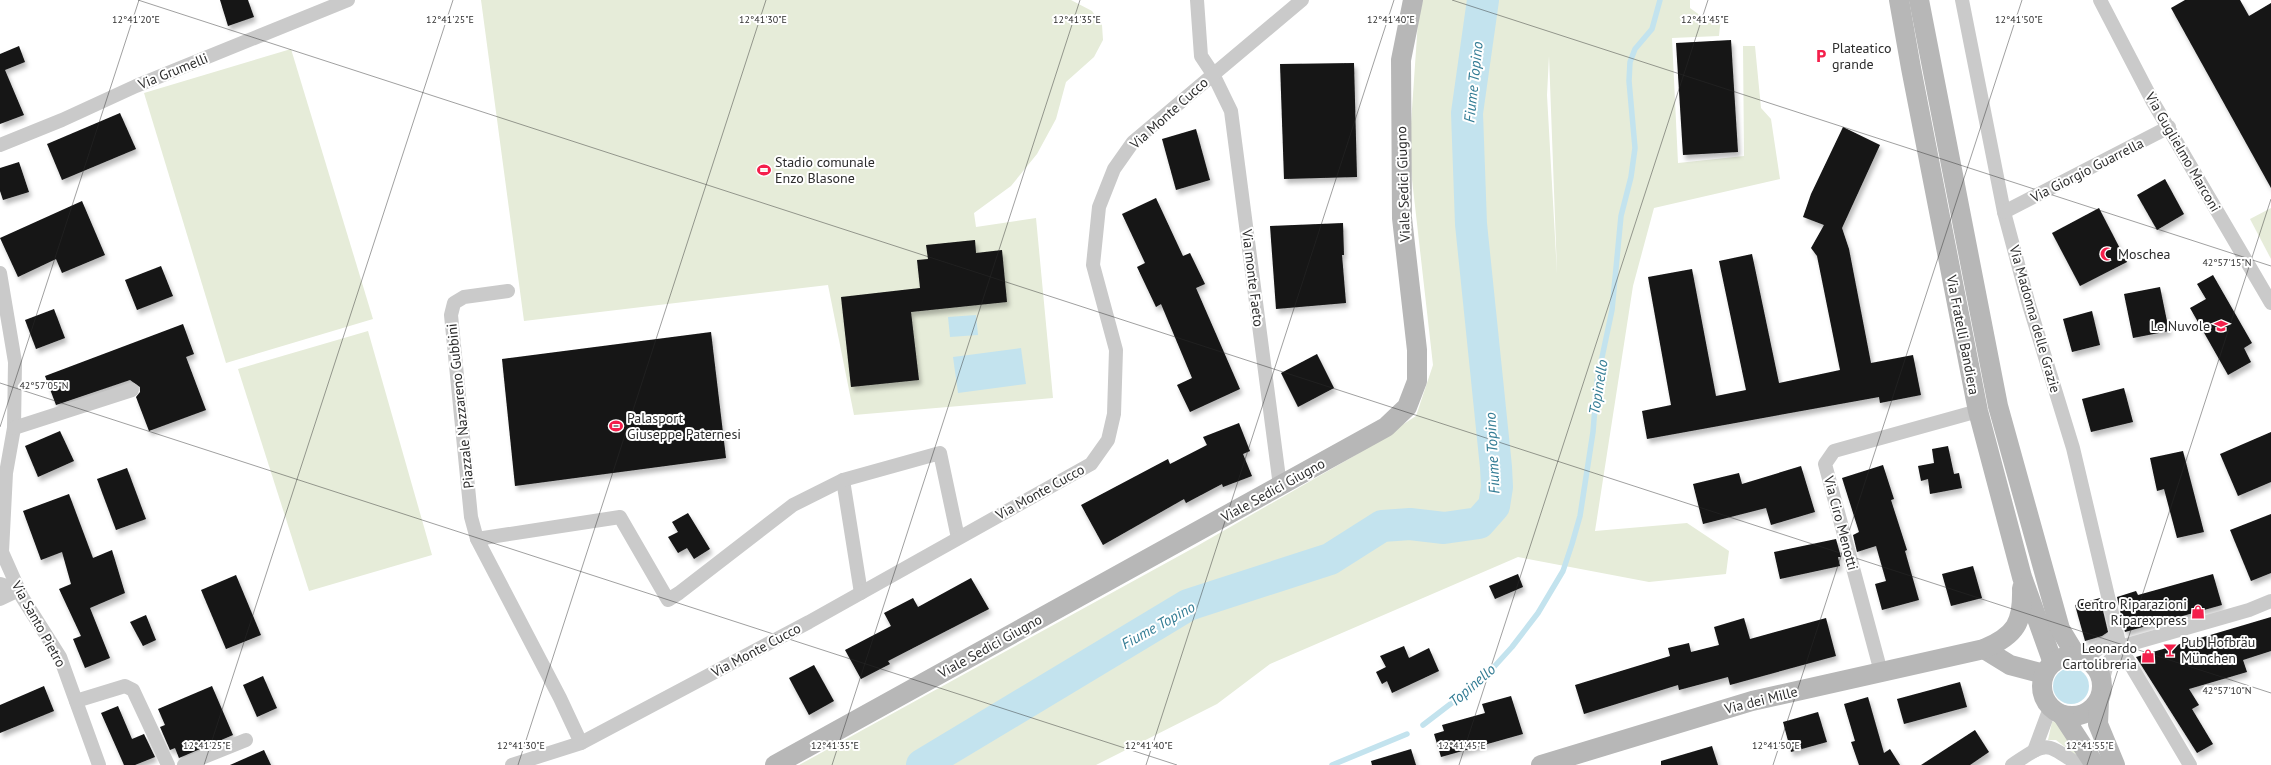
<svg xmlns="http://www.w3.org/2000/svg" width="2271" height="765" font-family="'PT Sans',sans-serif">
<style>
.green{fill:#e6ecd9;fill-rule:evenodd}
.water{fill:#c3e3ee}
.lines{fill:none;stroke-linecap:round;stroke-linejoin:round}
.stream{stroke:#c3e3ee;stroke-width:5.5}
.river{stroke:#c3e3ee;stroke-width:32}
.building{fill:#141414;filter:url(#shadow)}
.street{stroke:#cacaca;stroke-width:14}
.secondary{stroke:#b7b7b7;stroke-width:20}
.ticks{fill:none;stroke:#2d2d2d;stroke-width:1;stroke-opacity:0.45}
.labels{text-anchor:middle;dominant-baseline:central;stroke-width:4;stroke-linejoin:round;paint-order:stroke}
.poi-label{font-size:14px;fill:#2d2d2d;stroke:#fff;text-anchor:start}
.street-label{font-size:14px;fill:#2d2d2d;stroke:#fff}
.water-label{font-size:15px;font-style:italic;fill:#347d95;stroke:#fff}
.ticks-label{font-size:10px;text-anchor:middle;fill:#2d2d2d;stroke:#fff;stroke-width:4;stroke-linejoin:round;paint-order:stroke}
</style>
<defs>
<filter id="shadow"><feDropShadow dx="2.5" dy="4.5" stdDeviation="2" flood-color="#0004"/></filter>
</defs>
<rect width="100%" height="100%" fill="#fff"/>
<g class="green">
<path d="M481,0H1071L1092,11L1102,25L1103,40L1094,57L1066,82L1056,119L1037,154L1011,186L974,213L976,227L1036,218L1053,398L854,415L828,285L524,321Z"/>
<path d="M1423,0H1690V8L1701,16H1721L1719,36L1672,38L1678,163L1744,156L1743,46H1755L1761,108L1771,119L1780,179L1654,208L1633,286L1595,531L1687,523L1729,551L1726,574L1649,582L1518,557L1270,664L1217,704L1096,765H799L1197,546L1354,456L1416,416L1433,365L1409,153L1418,21ZM1549,56L1557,272V273L1547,95Z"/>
<path d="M291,49L373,319L226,363L144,93Z"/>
<path d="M2271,208V259L2250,219Z"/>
<path d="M368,331L432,555L309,591L238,369Z"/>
<path d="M2058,719L2088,765L2056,740H2048L2052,722Z"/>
</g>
<g class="water">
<path d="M976,315L978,335L950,337L948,317Z"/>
<path d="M1021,348L1026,384L958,393L953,357Z"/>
<circle cx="2071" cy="686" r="18"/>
</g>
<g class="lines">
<g class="stream">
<path d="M1423,725L1483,679L1512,647L1538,613L1563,571L1572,544L1580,516L1593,432L1597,381L1612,310L1621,216L1631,177L1635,148L1629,81L1630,62L1635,49L1652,29L1660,0"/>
<path d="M1332,765L1407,734"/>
</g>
<path class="river" d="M922,765L1188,605L1330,559L1382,526L1410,524L1444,528L1479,523L1494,506L1497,487L1496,467L1471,224L1467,113L1483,0"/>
</g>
<g class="building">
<path d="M220,0H248L254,17L228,26Z"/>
<path d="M2185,0H2240L2249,16L2271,3V188L2171,8Z"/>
<path d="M1731,40L1738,152L1683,155L1676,43Z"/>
<path d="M19,46L25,62L5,70L24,115L0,124V54Z"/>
<path d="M1354,63L1357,177L1284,179L1280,64Z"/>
<path d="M120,113L136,149L62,180L47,144Z"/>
<path d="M1843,127L1880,145L1842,228L1849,249L1871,363L1913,355L1921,395L1880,403L1879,397L1647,439L1642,411L1671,405L1648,277L1692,269L1716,396L1746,390L1719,261L1752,254L1779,383L1840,370L1817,256L1811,248L1824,225L1803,217L1811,194Z"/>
<path d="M1196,129L1210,180L1176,190L1162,139Z"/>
<path d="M19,162L29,192L3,200L0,191V168Z"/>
<path d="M2165,179L2184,214L2157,230L2137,195Z"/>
<path d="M1156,198L1183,256L1190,253L1205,284L1196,288L1240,389L1190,412L1177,385L1192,378L1161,304L1156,307L1137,267L1145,263L1122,214Z"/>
<path d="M82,201L105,255L62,273L56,259L18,277L0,238Z"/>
<path d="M2099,208L2127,262L2080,286L2052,233Z"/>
<path d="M1343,223L1344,255H1342L1346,303L1276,309L1270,226Z"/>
<path d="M975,240L976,253L1002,250L1007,302L911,312L919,380L851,387L841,297L920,288L917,260L928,259L926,245Z"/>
<path d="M161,266L173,296L137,310L125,280Z"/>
<path d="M2213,275L2252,343L2244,348L2251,362L2228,375L2190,308L2206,299L2197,284Z"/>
<path d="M2160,287L2169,331L2133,338L2124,294Z"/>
<path d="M54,309L65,338L36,349L25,320Z"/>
<path d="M2092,311L2100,345L2072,352L2063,319Z"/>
<path d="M183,324L194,354L186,357L206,410L149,431L136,397L140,392V387L130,380L56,405L45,376Z"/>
<path d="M711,332L726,458L515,486L502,359Z"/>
<path d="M1317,354L1334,388L1298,407L1281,373Z"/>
<path d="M2124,388L2133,422L2091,432L2082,399Z"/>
<path d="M1239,423L1250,451L1243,454L1252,476L1223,487L1222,484L1186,503L1184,499L1103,545L1081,505L1168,459L1170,464L1207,445L1203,437Z"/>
<path d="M60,431L74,461L38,477L25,446Z"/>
<path d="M2271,432V482L2238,496L2220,454Z"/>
<path d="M1948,446L1954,474L1959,473L1962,488L1930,494L1928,479L1921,481L1918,466L1934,463L1932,449Z"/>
<path d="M2183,451L2204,532L2177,538L2164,489L2157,491L2150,458Z"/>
<path d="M1883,465L1894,499L1891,500L1907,550L1905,551L1919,600L1882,610L1875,584L1886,581L1876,546L1857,552L1853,535L1859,532L1842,478Z"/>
<path d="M1801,466L1815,512L1771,525L1766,508L1703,524L1693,484L1739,473L1742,484Z"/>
<path d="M127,468L146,519L116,530L97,479Z"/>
<path d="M69,494L93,558L112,550L125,593L90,608L110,658L85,668L73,639L81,636L59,589L71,584L62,552L41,560L23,511Z"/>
<path d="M688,513L710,549L694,559L687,548L678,553L668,537L678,532L672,522Z"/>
<path d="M2271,514V573L2251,581L2230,530Z"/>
<path d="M1836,539L1841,557H1838L1840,566L1780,579L1774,552Z"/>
<path d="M1973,566L1982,598L1951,606L1942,574Z"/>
<path d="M1518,574L1523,587L1495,599L1489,586Z"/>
<path d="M2213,574L2222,605L2125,632L2117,597L2136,591L2138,595Z"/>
<path d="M236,575L261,635L226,649L201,590Z"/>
<path d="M971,578L989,609L888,661L890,664L861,679L845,650L891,626L884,613L913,598L918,607Z"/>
<path d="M2100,598L2108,632L2102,636L2085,641L2075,605Z"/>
<path d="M146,615L156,640L143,646L130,622Z"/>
<path d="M2271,617V651L2243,660L2247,672L2189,689L2199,705L2192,709L2213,744L2197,753L2136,657Z"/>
<path d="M1744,618L1750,639L1826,618L1836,656L1730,685L1728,677L1679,690L1678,685L1584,714L1575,685L1670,656L1668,648L1689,643L1691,652L1719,645L1714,627Z"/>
<path d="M1404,646L1409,658L1429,648L1439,671L1392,693L1387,681L1382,684L1376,672L1386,667L1380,656Z"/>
<path d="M814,665L834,701L809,715L789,678Z"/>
<path d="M263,676L277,708L257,717L243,685Z"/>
<path d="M1960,682L1967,707L1904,724L1897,699Z"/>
<path d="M44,686L54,711L0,733V705Z"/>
<path d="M212,686L233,735L179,758L175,748L170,750L160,727L165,725L158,709Z"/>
<path d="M1511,696L1523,734L1441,757L1434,734L1444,731L1442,725L1485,713L1482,704Z"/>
<path d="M1868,697L1884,753L1890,749L1900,765H1859L1851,742L1855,741L1844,704Z"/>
<path d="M118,706L132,739L144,734L155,757L135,765H124L101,713Z"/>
<path d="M1818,712L1827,742L1791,752L1783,722Z"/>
<path d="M1975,730L1989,752L1970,765H1921Z"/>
<path d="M1712,746L1718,765H1661V761Z"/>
<path d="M1411,749L1416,765H1372L1371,761Z"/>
<path d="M264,750L271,765H230Z"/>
</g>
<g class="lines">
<g class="street">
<path d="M1197,0L1201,56L1213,74L1231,111L1280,486"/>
<path d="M1962,0L2004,212L2029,305L2073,448L2120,647L2190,765"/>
<path d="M2100,0L2153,102L2271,303"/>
<path d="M0,145L62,120L136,86L348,0"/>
<path d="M2004,212L2169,127"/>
<path d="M0,273L15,362L14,428L6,473L2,552L22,597L60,657L99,765"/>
<path d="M14,428L132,390"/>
<path d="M843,480L861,593"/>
<path d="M477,539L471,517L451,315L454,303L464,297L508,291"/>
<path d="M0,584L19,590L0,599"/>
<path d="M2084,659L2117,636"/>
<path d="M1881,672L1825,464L1834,451L1978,411"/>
<path d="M2102,683L2107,664L2120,647L2249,610L2271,601"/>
<path d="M76,701L125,686L133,690L168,765"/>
<path d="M581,743L560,698L477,539L620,517L668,600L679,593L793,505L843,480L940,453L958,538"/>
<path d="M2034,751L2050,708"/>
<path d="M184,765L246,740"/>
<path d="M512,765L581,743L809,622L1091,464L1108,440L1114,414L1116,350L1093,265L1099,207L1114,169L1133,142L1302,0"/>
<path d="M2012,765C2048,741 2044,742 2079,765"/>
</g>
<g class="secondary">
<path d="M1899,0L1911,68L1978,411L2022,577L2053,663"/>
<path d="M1919,0L1998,406L2060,629L2077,657"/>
<path d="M1984,649L2010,665L2044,674"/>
<circle cx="2072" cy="686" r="30"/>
<path d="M2099,700L2098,724L2115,765"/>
<path d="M2063,716L2095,765"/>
<path d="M775,765L1386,427L1407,407L1417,381V350L1402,218L1401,60L1413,0"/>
<path d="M1541,765L1752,701L1984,649C2016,635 2023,623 2022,588"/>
</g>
</g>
<path class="ticks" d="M138,0L2271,693M1452,0L2271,266M0,383L1177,765M0,427L139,0M204,765L453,0M518,765L766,0M832,765L1080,0M1146,765L1394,0M1459,765L1708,0M1773,765L2022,0M2087,765L2271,199"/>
<defs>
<g id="parking-bare" transform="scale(1.08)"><path d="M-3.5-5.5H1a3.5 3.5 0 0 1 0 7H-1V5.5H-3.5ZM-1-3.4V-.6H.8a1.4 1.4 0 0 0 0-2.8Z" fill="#f41f4b" stroke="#fff" stroke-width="2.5" paint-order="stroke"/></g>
<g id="stadium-bare" transform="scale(1.08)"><path d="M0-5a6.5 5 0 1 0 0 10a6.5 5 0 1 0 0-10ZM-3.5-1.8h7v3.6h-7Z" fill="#f41f4b" stroke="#fff" stroke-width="2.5" paint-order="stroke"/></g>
<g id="mosque-bare" transform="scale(1.08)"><path d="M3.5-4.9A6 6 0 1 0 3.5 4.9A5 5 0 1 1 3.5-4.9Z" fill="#f41f4b" stroke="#fff" stroke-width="2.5" paint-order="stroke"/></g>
<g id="school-bare" transform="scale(1.08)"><path d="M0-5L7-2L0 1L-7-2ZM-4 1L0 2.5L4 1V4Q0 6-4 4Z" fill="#f41f4b" stroke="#fff" stroke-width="2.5" paint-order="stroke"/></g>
<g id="shop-bare" transform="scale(1.08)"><path d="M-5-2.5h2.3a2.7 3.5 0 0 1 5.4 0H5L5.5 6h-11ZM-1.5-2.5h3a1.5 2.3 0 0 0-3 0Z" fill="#f41f4b" stroke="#fff" stroke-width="2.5" paint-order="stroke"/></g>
<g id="bar-bare" transform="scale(1.08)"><path d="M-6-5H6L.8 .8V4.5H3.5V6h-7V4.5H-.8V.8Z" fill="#f41f4b" stroke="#fff" stroke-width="2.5" paint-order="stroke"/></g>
</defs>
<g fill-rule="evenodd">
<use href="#parking-bare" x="1821" y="56"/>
<use href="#stadium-bare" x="764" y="170"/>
<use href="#mosque-bare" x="2107" y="254"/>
<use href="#school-bare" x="2221" y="326"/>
<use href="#stadium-bare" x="616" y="426"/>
<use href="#shop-bare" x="2198" y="612"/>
<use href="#bar-bare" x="2170" y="650"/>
<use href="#shop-bare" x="2148" y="656"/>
</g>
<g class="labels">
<g class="poi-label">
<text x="1832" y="48">Plateatico<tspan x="1832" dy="16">grande</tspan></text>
<text x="775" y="162">Stadio comunale<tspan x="775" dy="16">Enzo Blasone</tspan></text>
<text x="2118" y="254">Moschea</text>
<text x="2210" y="326" text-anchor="end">Le Nuvole</text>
<text x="627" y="418">Palasport<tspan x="627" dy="16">Giuseppe Paternesi</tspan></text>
<text x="2187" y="604" text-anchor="end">Centro Riparazioni<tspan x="2187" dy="16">Riparexpress</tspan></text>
<text x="2181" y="642">Pub Hofbräu<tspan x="2181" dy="16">München</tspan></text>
<text x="2137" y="648" text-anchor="end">Leonardo<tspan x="2137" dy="16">Cartolibreria</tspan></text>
</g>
<g class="street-label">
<text transform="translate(173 71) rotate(-22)">Via Grumelli</text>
<text transform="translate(1169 113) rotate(-42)">Via Monte Cucco</text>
<text transform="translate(2183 152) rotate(60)">Via Guglielmo Marconi</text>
<text transform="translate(2087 170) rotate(-27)">Via Giorgio Guarrella</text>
<text transform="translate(1403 184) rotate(-92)">Viale Sedici Giugno</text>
<text transform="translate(1253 278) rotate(83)">Via monte Faeto</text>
<text transform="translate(2035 319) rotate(74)">Via Madonna delle Grazie</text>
<text transform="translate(1963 335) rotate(79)">Via Fratelli Bandiera</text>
<text transform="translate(460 406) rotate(-96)">Piazzale Nazzareno Gubbini</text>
<text transform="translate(1273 490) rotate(-29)">Viale Sedici Giugno</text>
<text transform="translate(1040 492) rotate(-29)">Via Monte Cucco</text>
<text transform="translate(1841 523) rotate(75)">Via Ciro Menotti</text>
<text transform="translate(39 624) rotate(61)">Via Santo Pietro</text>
<text transform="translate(990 646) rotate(-29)">Viale Sedici Giugno</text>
<text transform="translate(756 650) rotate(-28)">Via Monte Cucco</text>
<text transform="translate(1761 700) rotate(-14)">Via dei Mille</text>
</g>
<g class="water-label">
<text transform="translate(1473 82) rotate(-84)">Fiume Topino</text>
<text transform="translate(1598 387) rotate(-81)">Topinello</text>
<text transform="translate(1492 453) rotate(-93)">Fiume Topino</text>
<text transform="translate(1158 625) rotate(-29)">Fiume Topino</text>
<text transform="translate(1472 685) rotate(-41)">Topinello</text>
</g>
</g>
<g class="ticks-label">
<text x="136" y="23">12°41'20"E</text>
<text x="450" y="23">12°41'25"E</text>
<text x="763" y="23">12°41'30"E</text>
<text x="1077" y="23">12°41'35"E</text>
<text x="1391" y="23">12°41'40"E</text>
<text x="1705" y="23">12°41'45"E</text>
<text x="2019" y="23">12°41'50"E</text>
<text x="2227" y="266">42°57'15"N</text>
<text x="44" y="389">42°57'05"N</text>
<text x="2227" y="694">42°57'10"N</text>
<text x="207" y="749">12°41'25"E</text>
<text x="521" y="749">12°41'30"E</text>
<text x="835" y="749">12°41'35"E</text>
<text x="1149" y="749">12°41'40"E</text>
<text x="1462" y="749">12°41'45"E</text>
<text x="1776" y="749">12°41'50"E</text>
<text x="2090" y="749">12°41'55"E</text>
</g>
</svg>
